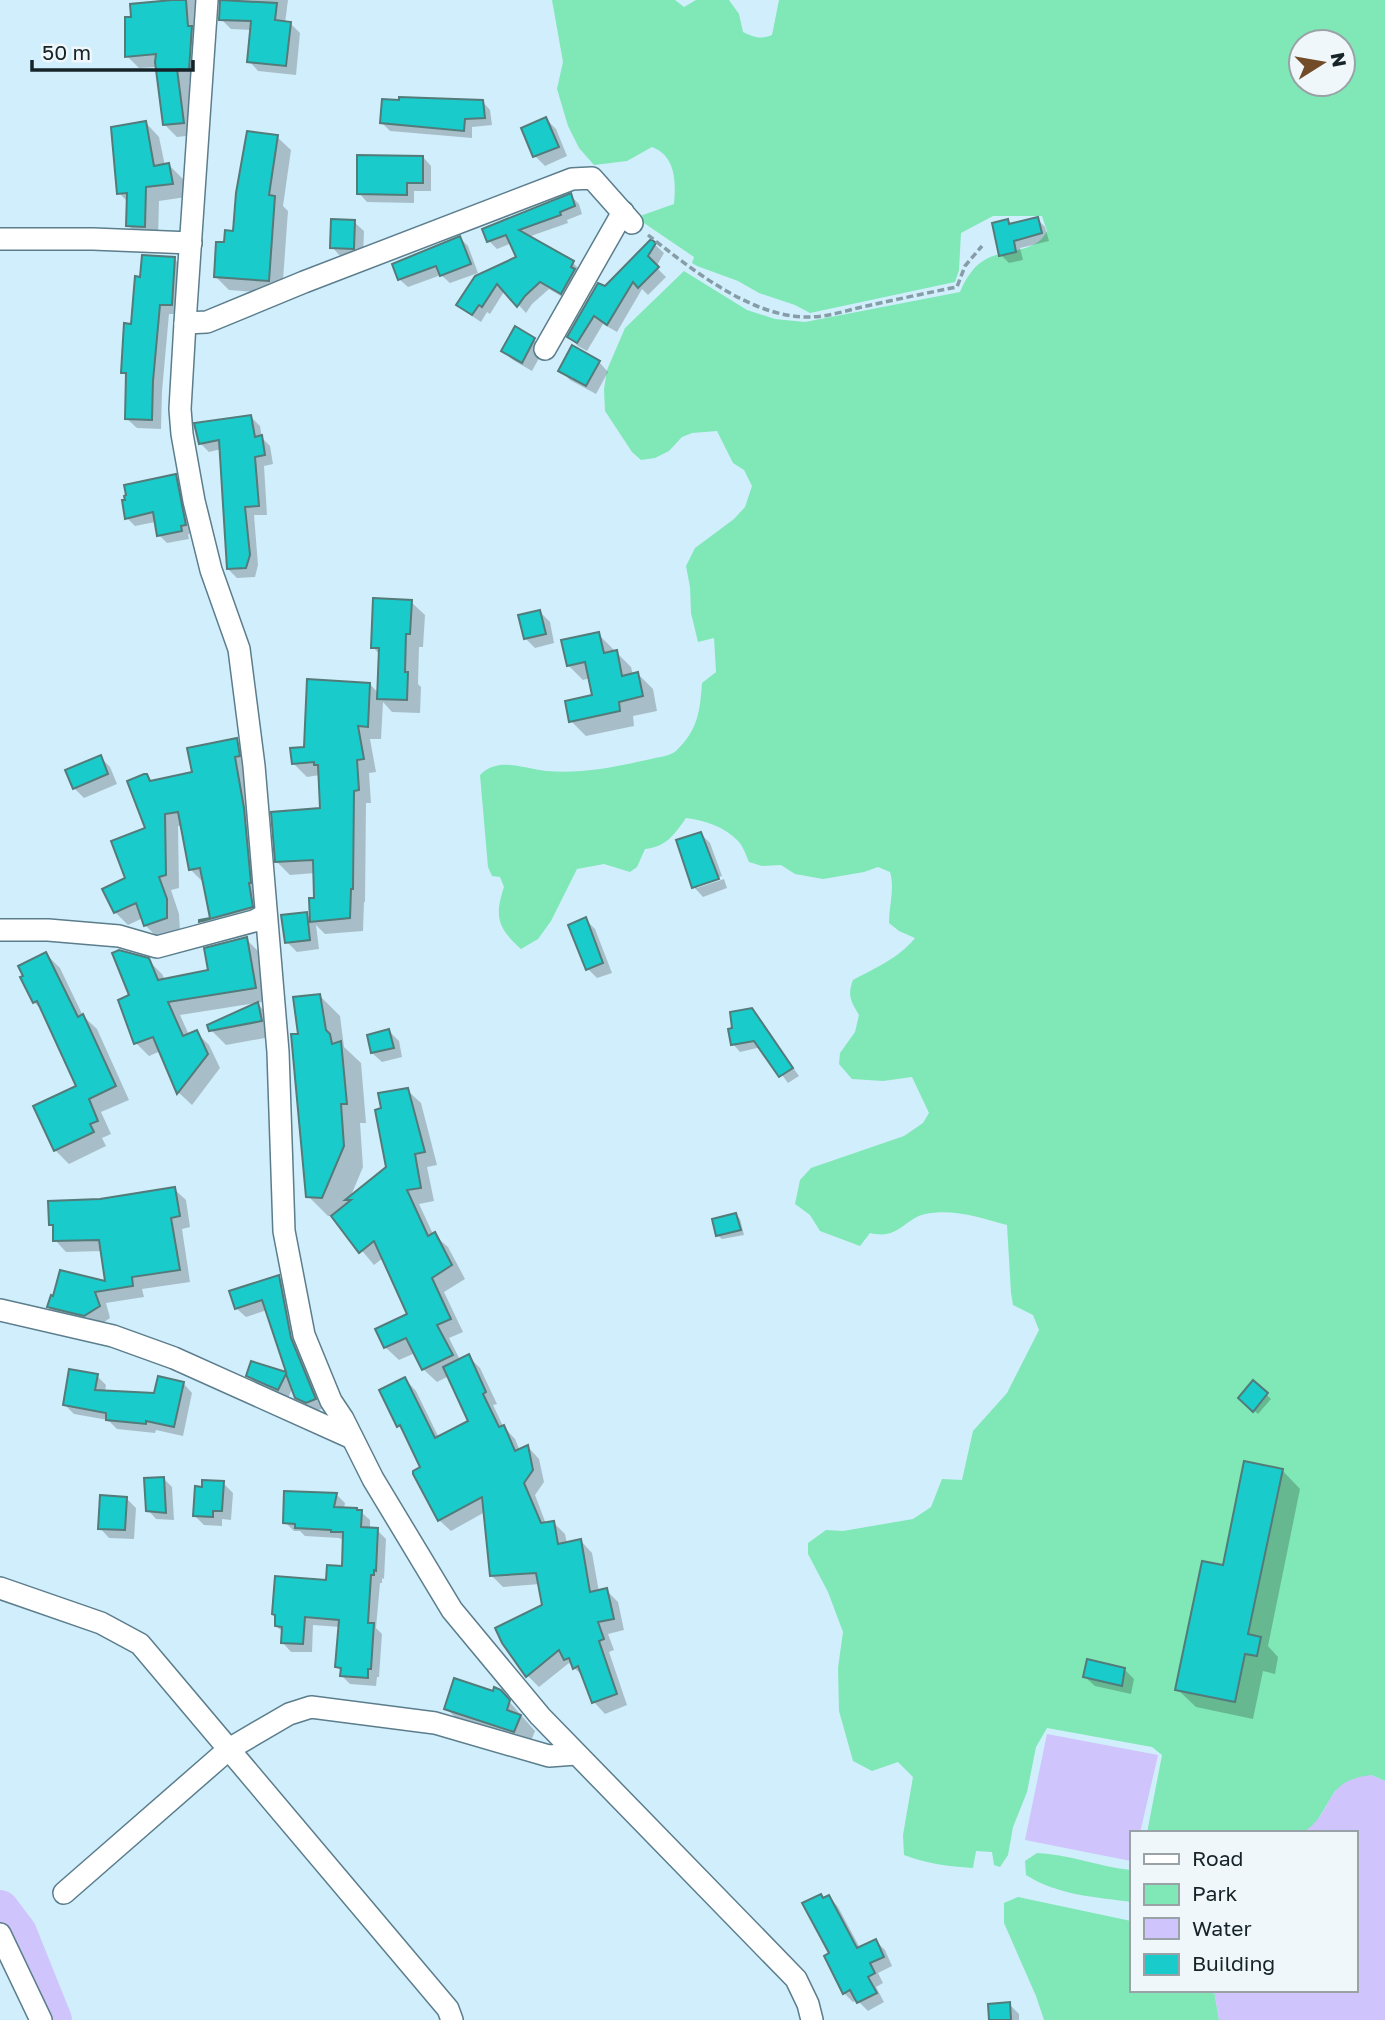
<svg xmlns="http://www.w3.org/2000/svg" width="1385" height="2020" font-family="'Golos Text',sans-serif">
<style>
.green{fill:#80e7b6;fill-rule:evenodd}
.water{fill:#cfc4fb}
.shadow{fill:#0003}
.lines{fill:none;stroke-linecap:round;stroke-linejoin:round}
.river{stroke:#cfc4fb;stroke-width:38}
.building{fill:#1acbcb;stroke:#537b7a;stroke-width:2}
.minor-casing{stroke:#5b7d8c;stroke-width:24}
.path{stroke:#869da7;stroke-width:3.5;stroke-dasharray:7 3.5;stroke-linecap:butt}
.minor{stroke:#fff;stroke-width:21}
</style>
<rect width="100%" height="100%" fill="#d1eefc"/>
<g class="green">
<path d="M552,0H675L684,7L696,0H729L739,14L743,32C754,37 761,40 772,35L779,0H1385V1781L1371,1775L1335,1791L1314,1826L1302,1833H1147L1162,1755L1152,1747L1047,1728L1036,1747L1027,1792L1013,1827L1008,1855L1000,1867L994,1865L992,1852L976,1851L973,1868C948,1866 927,1864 904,1855L903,1835L913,1777L898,1762L872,1771L853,1761L839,1711L838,1668L843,1632L828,1592L808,1554V1543L826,1530L843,1531L913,1519L931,1507L942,1479L962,1480L973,1431L1007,1393L1039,1330L1033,1315L1013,1305L1011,1293L1007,1225C981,1218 953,1208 925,1214C904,1219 899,1240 870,1233L860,1246L820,1231L810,1215L795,1204L800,1180L811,1168L904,1136L923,1123L929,1113L912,1077L883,1081L852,1079L839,1064L840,1053L855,1032L859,1015C851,1002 847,995 853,980C875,968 899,958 915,938L899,931L889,923C889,905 895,889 890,872L878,867L864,872L823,879L795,874L781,865L762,866L749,862C746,855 743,846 738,841C725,827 704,820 686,818C674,835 666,847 645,849L637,867L630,872L604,864L577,869L551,921L538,939L521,949C498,928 494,917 504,887L500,877L492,876L488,867L480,775C499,756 523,769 546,771C582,774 615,767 651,759C659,757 670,756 676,751C698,730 700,711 702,683L716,672L714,638L698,642L691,613L690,587L686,566L695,548L734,519L745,507L752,486L744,470L733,463L717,431L692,433L682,437L669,451L655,458L641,460L632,452L605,411L604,389L607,370L625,328L684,271L747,310L775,319L805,322L960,292C965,280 972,268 983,261C1001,248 1036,255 1047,231L1042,216H993L961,233L959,270L955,282L810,313L795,305L759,293L738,281L697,266L692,263L694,257L641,221L640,216L674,204C676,182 676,156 652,147L627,161L594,165L579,148L568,126L557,89L563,62ZM1301,42H1343V84H1301Z"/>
<path d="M1037,1853C1069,1854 1099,1867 1131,1870V1902C1095,1897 1057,1895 1026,1875L1025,1861Z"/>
<path d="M1018,1897L1131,1921V1990H1214L1219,2020H1044L1036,1996L1004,1923V1903Z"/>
</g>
<g class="water">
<path d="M1047,1734L1158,1755L1140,1833H1131V1861L1025,1840Z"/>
<path d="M1371,1775L1385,1781V2020H1219L1214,1990H1355V1833H1302C1337,1812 1320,1781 1371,1775Z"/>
</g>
<g class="shadow">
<path d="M169,0H197L201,81H189L195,135L177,137L164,124L157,67L139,68L127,56L133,19Z"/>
<path d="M235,0H288L285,23H290L300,33L296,75L258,71L249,61L252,30L231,29L221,19L235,3Z"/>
<path d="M482,101L490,110L492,125L472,127V138L390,131L382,123Z"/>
<path d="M546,119L556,129L567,156L545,166L535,156Z"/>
<path d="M146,123L159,137L165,166L169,165L183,179L186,197L159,201L158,240L142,239L128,225L129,203L119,193Z"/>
<path d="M277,137L291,150L283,206L288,211L282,294L229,290L216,277L226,244L234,233Z"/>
<path d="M423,157L431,166V191H414V203L367,202L359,193Z"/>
<path d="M571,196L579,204L582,214L567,220L568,223L528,237L573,263L581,271L569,301L549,289L532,304L526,313L505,290L490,314L487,312L481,322L466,312L458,304L518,258L512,243L497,249L489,241Z"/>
<path d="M1037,219L1045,227L1049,241L1020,248L1023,260L1009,263L1001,255L1008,220L1012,225Z"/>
<path d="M354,222L364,231L363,258L341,257L332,247Z"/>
<path d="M460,238L468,246L478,273L450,283L441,275L408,287L399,279Z"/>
<path d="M651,241L664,253L656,267L666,277L648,295L642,289L617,332L603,324L587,351L578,346L569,337Z"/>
<path d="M174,259L184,268L181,314H169L162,391L161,429L137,428L127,419L128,377L122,372L142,279Z"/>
<path d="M515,329L534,340L544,349L532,371L513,360L503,351Z"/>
<path d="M599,362L608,372L596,394L570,380L560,370Z"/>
<path d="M251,417L260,426L262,438L270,446L273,464L264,466L267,515H254L258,565L255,577L237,578L228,569L221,449L209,452L200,443Z"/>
<path d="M175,475L184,484L194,533L188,534L189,539L167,543L159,535L155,522L135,526L127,518Z"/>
<path d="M411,602L425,615L423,647H419L418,684L421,687L420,713L392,712L383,702L381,739H370L376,772L369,773L371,803H366L365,902H364L363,931L325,934L316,925L319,949L297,952L287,942L306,914L312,919L316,899L315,873L290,875L277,862L322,809L320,775L307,777L293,763L370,684L379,694L380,655L373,647Z"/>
<path d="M540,612L550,622L554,643L535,648L525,638Z"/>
<path d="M598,634L631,667L633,675L638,674L653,689L657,711L633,716L634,726L586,736L571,721L594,697L590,678L583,680L568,665Z"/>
<path d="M237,740L250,753L265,920L214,934L201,921L212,919L204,883L191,870L182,826H178L179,888L171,890L179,914L180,931L158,938L145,925L143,918L128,925L115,912L105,890L127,878L147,829V776L152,782L194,774Z"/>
<path d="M100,757L110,767L117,784L84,798L74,788Z"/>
<path d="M701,834L710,843L722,876L697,885V888L724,879L727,888L703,897L694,887Z"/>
<path d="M585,919L595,929L612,973L597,978L588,969Z"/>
<path d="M246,939L259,952L268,1001L180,1015L189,1035L196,1032L209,1045L220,1068L192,1105L179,1093L161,1051L149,1056L136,1043L131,996L148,960L162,974L165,980L210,972Z"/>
<path d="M46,954L60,968L83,1016L97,1029L129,1100L101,1112L111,1134L102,1138L106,1146L69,1164L55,1150L78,1087L44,1012L34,1002L22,978Z"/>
<path d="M320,996L340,1016L344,1047L361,1063L366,1123H360L363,1167L350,1198L388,1168L407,1090L421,1103L437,1165L427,1167L434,1201L419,1204L433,1234L448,1247L465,1279L444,1292L463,1332L449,1338L460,1360L468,1356L480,1368L497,1404L493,1405L503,1426L515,1439L520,1451L528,1447L539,1459L544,1482L535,1495L546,1524L554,1523L565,1534L567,1544L581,1541L592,1553L599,1592L606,1590L618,1602L624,1630L608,1634L614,1650L609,1652L627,1705L605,1714L594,1702L585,1678L569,1663L539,1687L528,1676L544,1606L540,1584L503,1587L492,1576L485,1512L451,1531L439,1520L423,1467L405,1432L398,1426L405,1379L416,1391L439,1438L471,1422L449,1376L437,1382L423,1369L415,1353L399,1360L385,1347L409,1315L383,1258L374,1265L333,1216H328L308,1196L300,1035Z"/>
<path d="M258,1004L272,1019L276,1036L226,1045L211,1030Z"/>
<path d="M752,1010L799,1076L788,1083L761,1047L740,1052L733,1044Z"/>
<path d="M389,1031L399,1041L402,1057L382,1062L372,1053Z"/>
<path d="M174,1189L186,1200L190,1227L182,1229L190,1282L142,1289L144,1297L106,1303L110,1318L97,1327L61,1319L49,1307L107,1283L103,1251L66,1252L55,1240L54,1228L51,1224L100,1201Z"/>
<path d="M736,1215L740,1219L744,1235L722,1239L717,1235Z"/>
<path d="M279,1277L288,1286L324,1408L316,1411L307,1407L297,1397L293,1387L288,1398L257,1385L248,1375L252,1363L288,1375L267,1310L246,1317L236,1308Z"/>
<path d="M97,1376L106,1385L105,1392L155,1395L183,1383L192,1393L183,1436L156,1430L155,1433L117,1429L108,1420L74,1414L65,1405Z"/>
<path d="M1254,1383L1271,1399L1258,1414L1240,1398Z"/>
<path d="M1282,1470L1300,1489L1268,1646L1278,1657L1275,1674L1263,1671L1253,1719L1196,1707L1177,1689L1224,1567Z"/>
<path d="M163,1478L172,1487L174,1520L156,1519L148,1510Z"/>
<path d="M223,1483L233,1493L231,1520L222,1519V1526L204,1525L194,1515L203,1488Z"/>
<path d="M336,1494L345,1503L344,1509L361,1512L370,1520V1529L377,1530L386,1539L384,1579L382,1578V1583H380L376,1628L382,1634L379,1677H377L376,1686L350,1684L342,1676V1672L337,1667L340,1627L313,1625L312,1652H291L283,1643V1632L276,1626L344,1568V1540L339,1538L305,1536L300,1531H294L285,1522Z"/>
<path d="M126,1498L136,1508L134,1539L109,1538L100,1528Z"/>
<path d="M1124,1669L1134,1679L1131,1694L1095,1686L1085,1677Z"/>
<path d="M500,1691L535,1731L529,1746L461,1723L446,1708Z"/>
<path d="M821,1896L825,1900L829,1897L838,1907L860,1948L876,1941L885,1950L892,1966L878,1973L883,1983L876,1987L884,2002L868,2011L857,2000L853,2002L844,1993L831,1954Z"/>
<path d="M1009,2004L1019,2014V2020H990Z"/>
</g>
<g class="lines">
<path class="river" d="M0,1909L18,1933L53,2020"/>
</g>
<g class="building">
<path d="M172,0H186L188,26H192L189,70L177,69L184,123L163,125L155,62L156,54L125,57V17H131L130,4Z"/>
<path d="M220,0L277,3L275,20L291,22L286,66L247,62L251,21L219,20Z"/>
<path d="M399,97L483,100L485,118L465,119L464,131L380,123L382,99L399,100Z"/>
<path d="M546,117L559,147L533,157L521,128Z"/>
<path d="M146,121L154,166L169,163L173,184L146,187L145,227L126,226L127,193L117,194L111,127Z"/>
<path d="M247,131L278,135L269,195L275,196L269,281L214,277L216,242H224L225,230L233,231L236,193Z"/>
<path d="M357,155L423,156V183H407V195L357,194Z"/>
<path d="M571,193L575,206L560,212L561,215L519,230L574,261L571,267L575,269L561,294L540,282L525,296L517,307L497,284L482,307L479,305L472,315L456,305L475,276L516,257L506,235L487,242L482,229Z"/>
<path d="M1038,217L1042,233L1014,241L1016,252L999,256L992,223L1008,219L1009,224Z"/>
<path d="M331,219L355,220L354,249L330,248Z"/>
<path d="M460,236L471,264L440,276L436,266L398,280L392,264Z"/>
<path d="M651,239L656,243L648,256L659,267L638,288L633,282L607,325L594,316L577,343L567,337L598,283L605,286Z"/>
<path d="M142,255L175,257L172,305H160L153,381L152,420L125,419L126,373H121L124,323L131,324L135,276L140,277Z"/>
<path d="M515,326L535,338L522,363L501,351Z"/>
<path d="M572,345L600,361L586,386L558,371Z"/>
<path d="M251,415L255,437L262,435L265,455L255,457L259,506L245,507L250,555L246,568L227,569L219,440L199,444L194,423Z"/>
<path d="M176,474L186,525L181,526L182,531L157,536L153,512L125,519L122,500H125L124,496L126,495L124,485Z"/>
<path d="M373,598L412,600L410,634H406L405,672H408L407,700L377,699L379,648H371Z"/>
<path d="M540,610L546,634L524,639L518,615Z"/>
<path d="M599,632L604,653L617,650L622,676L638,672L643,696L619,702L620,711L569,722L565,701L592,695L585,662L567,666L561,640Z"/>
<path d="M307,679L370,683L368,727L358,726L364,759L357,760L359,790L354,791L353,889H351L350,918L310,922L309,898H314L313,860L275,862L271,812L320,808L318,765H314V762L292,764L290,748L304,747Z"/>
<path d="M237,738L240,756L235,757L244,808L251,883H249L253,907L199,922V920L210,918L200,868L189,870L178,812L165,814L166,875L159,877L167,899V918L144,926L136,903L114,913L102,889L125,878L111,841L145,828L127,781L144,774H147L150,781L192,772L187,748Z"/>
<path d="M101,755L108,774L73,789L65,770Z"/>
<path d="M701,832L719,879L692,888L676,840Z"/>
<path d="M307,912L310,940L285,943L281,915Z"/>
<path d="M586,917L603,963L586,970L568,925Z"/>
<path d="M247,937L256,988L168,1002L183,1036L197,1030L208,1054L177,1094L153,1037L134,1044L118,1000L129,995L112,953L119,950L149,958L158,980L208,970L204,948Z"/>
<path d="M46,952L78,1017L83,1014L116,1086L89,1099L98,1121L90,1124L94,1132L54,1151L33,1106L76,1086L37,1001L33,1003L20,977L23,976L18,966Z"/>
<path d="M320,994L326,1030L330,1034L332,1044L341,1041L347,1104H341L344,1146L322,1198L306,1197L291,1034H298L293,997Z"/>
<path d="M258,1002L262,1021L209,1031L207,1025Z"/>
<path d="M752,1008L793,1068L779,1077L754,1041L731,1045L728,1029L732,1028L730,1012Z"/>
<path d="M389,1029L394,1048L371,1053L367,1035Z"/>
<path d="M408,1088L425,1152L415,1154L421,1188L407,1190L428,1236L435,1232L452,1265L432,1278L451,1319L437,1325L453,1355L422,1370L406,1338L384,1348L375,1329L407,1314L374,1241L359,1253L331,1216L351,1200H345L386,1167L375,1110L381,1108L378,1093Z"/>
<path d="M175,1187L180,1216L171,1218L180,1270L132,1277L133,1286L95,1292L100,1306L84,1316L47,1307L51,1295L53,1296L60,1270L105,1281L99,1240L53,1241V1225H49L48,1201L100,1199Z"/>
<path d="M736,1213L741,1230L716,1236L712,1219Z"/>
<path d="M279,1275L291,1338L316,1399L306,1403L295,1398L286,1374L278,1390L246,1376L251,1361L286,1372L262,1300L235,1309L229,1291Z"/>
<path d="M469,1354L486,1392L483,1394L499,1427L504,1425L515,1451L528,1445L533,1470L524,1483L541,1523L554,1521L558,1544L581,1539L590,1592L607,1588L614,1619L598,1622L604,1639L599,1641L617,1694L592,1703L578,1666L573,1669L569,1658L564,1660L559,1650L526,1677L502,1643L495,1628L542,1605L536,1573L490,1576L482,1497L438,1521L413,1474V1471L420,1467L400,1425L397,1427L379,1390L405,1377L435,1438L468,1421L443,1367Z"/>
<path d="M69,1369L98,1374L95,1390L154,1393L158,1376L184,1382L174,1427L146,1421V1424L106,1420V1413L63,1405Z"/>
<path d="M1253,1380L1268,1393L1253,1412L1238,1398Z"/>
<path d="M1244,1461L1283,1469L1248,1634L1261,1637L1257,1656L1245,1654L1235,1702L1175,1690L1202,1561L1223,1565Z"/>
<path d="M164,1477L166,1513L146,1511L144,1478Z"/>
<path d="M202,1480L224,1481L222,1511H213V1517L193,1516L195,1486L202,1487Z"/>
<path d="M284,1491L337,1493L334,1507L357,1508V1510H362L361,1527L378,1528L376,1571L374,1570V1575H371L368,1623H374L371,1669H368V1678L340,1676L341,1668L335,1667L339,1620L305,1617L303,1644L281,1643L282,1627L275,1626V1615L272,1614L275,1576L326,1580L327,1565L342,1566L343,1532H331V1530L295,1528V1524L283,1523Z"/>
<path d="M100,1495L127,1497L125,1530L98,1529Z"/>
<path d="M1087,1659L1125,1668L1122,1686L1083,1677Z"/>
<path d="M454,1678L493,1691L494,1687L501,1690L510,1700L507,1710L521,1715L514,1732L444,1709Z"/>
<path d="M821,1894L823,1898L829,1895L857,1948L876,1939L884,1957L870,1963L875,1973L868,1977L877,1993L857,2003L850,1990L843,1994L824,1956L829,1953L802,1903Z"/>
<path d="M1010,2002L1011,2020H989L988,2004Z"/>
</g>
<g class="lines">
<g class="minor-casing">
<g id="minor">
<path d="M207,0L185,323L180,409L182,434L194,501L211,570L239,649L254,766L278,1052L284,1231L304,1335L331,1401L343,1419L373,1479L452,1610L540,1716L796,1979L808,2004L812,2020"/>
<path d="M0,239H93L191,243"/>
<path d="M185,323L207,322L304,282L572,179L592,178L632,223"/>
<path d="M545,349L623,212"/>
<path d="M0,930H48L119,936L157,947L254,921L265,915"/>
<path d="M0,1310L113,1336L174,1358L352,1438"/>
<path d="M0,1588L101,1623L140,1644L448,2009L452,2020"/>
<path d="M64,1893L229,1749L289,1714L311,1707L435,1723L549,1756L576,1754"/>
<path d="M0,1934L41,2020"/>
</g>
</g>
<path class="path" d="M648,235C691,269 752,318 809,317C827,317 845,311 862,307C894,300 926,293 957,287L965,266L982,246"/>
<use href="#minor" class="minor"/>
</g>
<rect x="1130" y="1831" width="228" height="161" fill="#f0f7fa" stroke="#99a3a7" stroke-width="2"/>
<rect x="1144" y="1854" width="35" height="10" fill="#ffffff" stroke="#99a3a7" stroke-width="2"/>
<text x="1192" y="1866" font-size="21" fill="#16242a">Road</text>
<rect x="1144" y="1884" width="35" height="21" fill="#80e7b6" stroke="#99a3a7" stroke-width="2"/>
<text x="1192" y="1901" font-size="21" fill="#16242a">Park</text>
<rect x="1144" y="1918" width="35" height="21" fill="#cfc4fb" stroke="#99a3a7" stroke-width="2"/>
<text x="1192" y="1936" font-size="21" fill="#16242a">Water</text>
<rect x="1144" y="1954" width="35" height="21" fill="#1acbcb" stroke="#99a3a7" stroke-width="2"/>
<text x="1192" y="1971" font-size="21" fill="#16242a">Building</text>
<g transform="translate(1322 63) rotate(79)"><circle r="33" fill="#f0f7fa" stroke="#99a3a7" stroke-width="2"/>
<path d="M0-5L12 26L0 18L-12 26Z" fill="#724c28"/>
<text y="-10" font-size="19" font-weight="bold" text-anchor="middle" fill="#16242a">N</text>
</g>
<path d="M32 60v10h161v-10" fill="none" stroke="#16242a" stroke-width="3.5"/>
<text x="42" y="60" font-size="21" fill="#16242a" stroke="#f0f7fa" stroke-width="5" paint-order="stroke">50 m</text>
</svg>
